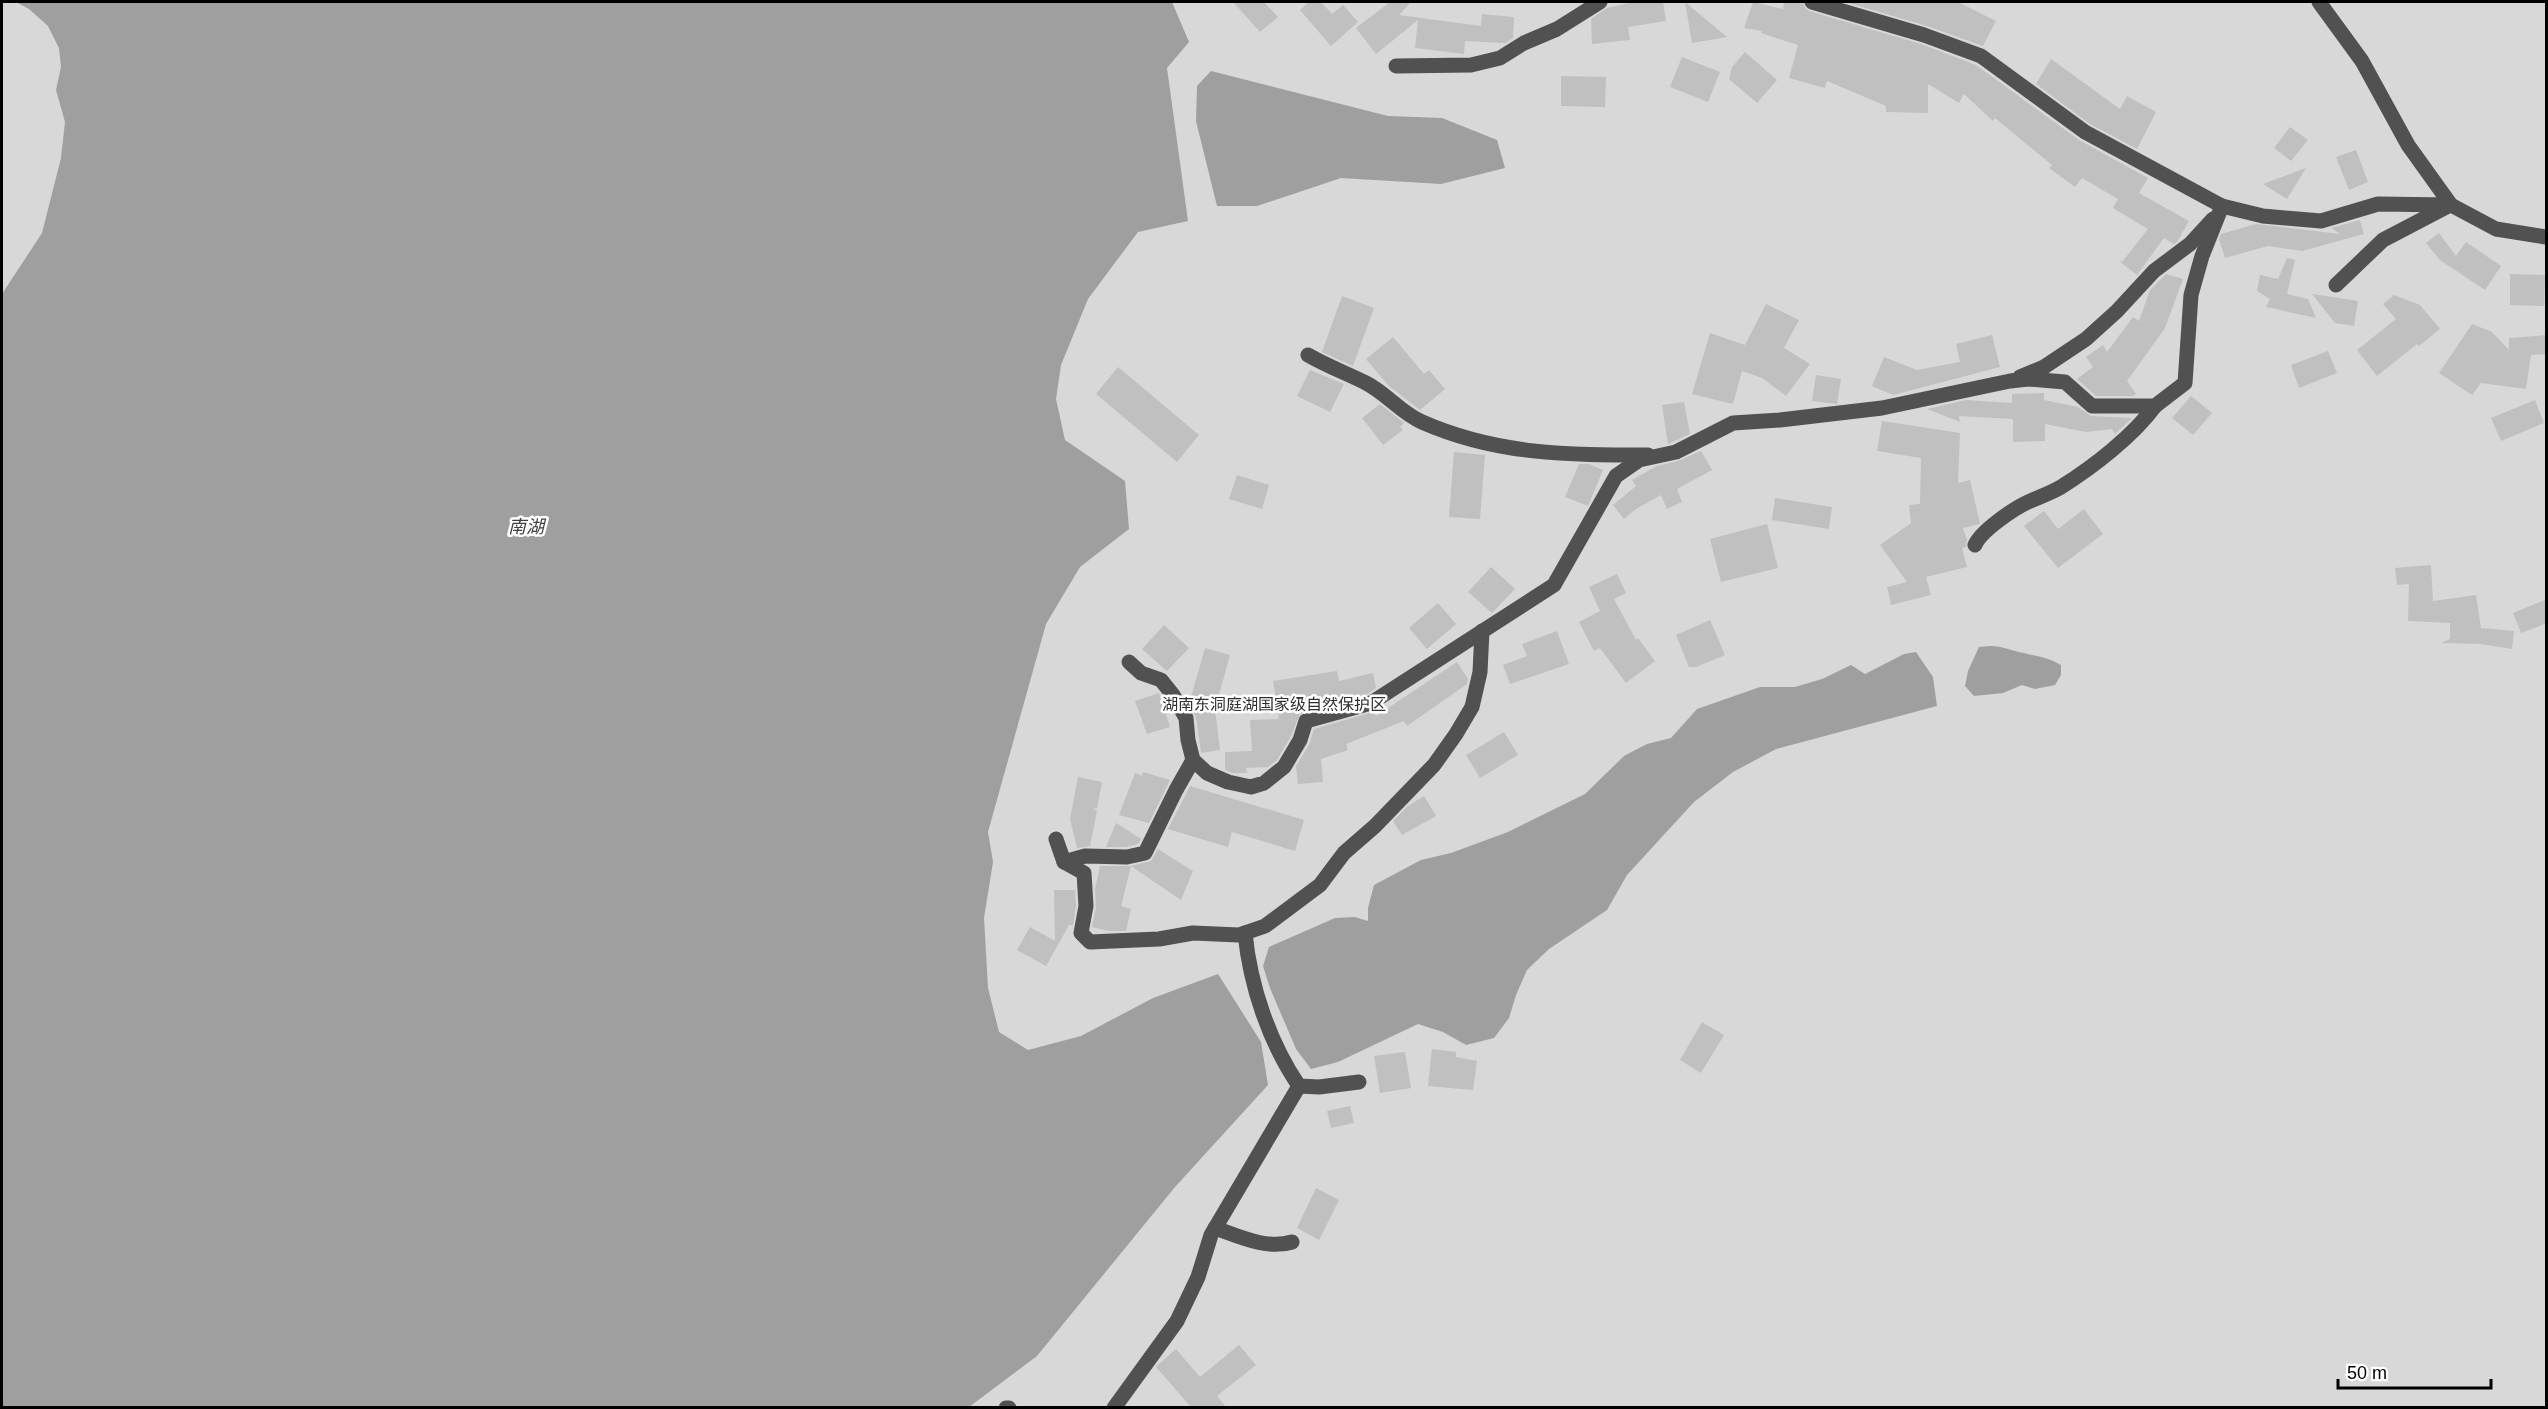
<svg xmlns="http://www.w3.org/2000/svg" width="2548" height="1409" font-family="Arial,'Noto Sans SC',sans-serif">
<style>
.green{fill:#d8d8d8}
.water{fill:#9f9f9f}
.building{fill:#c0c0c0}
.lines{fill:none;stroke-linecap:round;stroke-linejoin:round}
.minor{stroke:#515151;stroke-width:15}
.labels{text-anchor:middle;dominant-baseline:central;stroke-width:5;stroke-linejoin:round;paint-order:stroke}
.park-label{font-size:16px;fill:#2f2f2f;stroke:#fff}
.water-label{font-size:18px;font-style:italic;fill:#404040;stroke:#fff}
</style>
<rect width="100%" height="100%" fill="#fff"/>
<rect class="green" x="2" y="2" width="2544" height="1405"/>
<g class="water">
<path d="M16,2H1172L1189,42L1167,68L1188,221L1138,232L1088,299L1061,365L1056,399L1065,440L1125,481L1129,529L1080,567L1046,624L988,832L993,862L984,918L988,988L999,1032L1028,1050L1081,1036L1153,998L1218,974L1261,1042L1268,1085L1175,1187L1037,1356L969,1407H2V294L42,233L61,158L65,122L56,90L61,67L59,48L48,26L29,9Z"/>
<path d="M1211,71L1388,116L1442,118L1497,140L1505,168L1441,184L1341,178L1257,206H1217L1196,121L1197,86Z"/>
<path d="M1990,646C2003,646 2012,651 2024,653C2042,658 2044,656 2061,665V675L2055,685L2035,689L2022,685L2003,693L1974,696L1965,686L1968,671L1979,647Z"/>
<path d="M1916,652L1933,677L1937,706L1776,749L1733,772L1694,802L1627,875L1607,910L1549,949L1527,970L1516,995L1509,1018L1494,1038L1466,1045L1443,1032L1418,1024L1338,1062L1311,1069L1296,1049L1270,988L1263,966L1269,947L1335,918L1355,917L1368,921V908L1374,885L1421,860L1451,853L1508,832L1585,794L1624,756L1647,744L1671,738L1697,709L1760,687H1795L1822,679L1851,665L1865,674L1904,654Z"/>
</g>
<g class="building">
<path d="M1233,2H1264L1278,17L1260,32Z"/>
<path d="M1309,2H1321L1332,14L1343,5L1358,22L1331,46L1300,10Z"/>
<path d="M1390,2H1411L1399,15L1481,26L1482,14L1514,17L1513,38L1505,43L1465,41L1464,54L1415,48L1418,20L1376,54L1356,28Z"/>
<path d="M1634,2H1663L1666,21L1628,27L1630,40L1592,44L1591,19L1607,8Z"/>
<path d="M1685,2L1727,37L1692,43Z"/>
<path d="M1753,2L1783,9L1784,2H1803L1805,8L1809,11L1921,44L1976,65L2079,140L2148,178L2139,193L2189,221L2177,242L2174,244L2164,238L2137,275L2119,261L2122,262L2148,229L2113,208L2118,199L2082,178L2075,187L2049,168L2052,165L1995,118L1993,121L1964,94L1959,103L1928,84V113L1886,112V106L1827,81L1825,88L1789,78L1798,45L1761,33L1762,31L1744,28Z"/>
<path d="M1845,2H1958L1996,21L1983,46L1927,26Z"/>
<path d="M1745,52L1777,80L1757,103L1729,79L1732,67Z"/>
<path d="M1682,57L1720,72L1708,102L1670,87Z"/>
<path d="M2051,59L2120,109L2127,96L2156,112L2137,149L2090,124L2036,84Z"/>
<path d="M1561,76L1606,77L1605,107L1561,106Z"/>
<path d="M2290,127L2308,140L2291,161L2274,148Z"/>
<path d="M2356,150L2368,182L2349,190L2336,157Z"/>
<path d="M2306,168L2287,199L2263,184Z"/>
<path d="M2360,220L2364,234L2302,251L2268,246L2225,258L2219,239L2221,234L2256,224L2340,234L2331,228Z"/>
<path d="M2439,233L2456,256L2466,242L2501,266L2485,290L2440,260L2426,243Z"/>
<path d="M2287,258L2295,260L2287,294L2308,299L2316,318L2266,307L2270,299L2257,291L2260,275L2278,279Z"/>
<path d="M2166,274L2183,279L2165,328L2127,381L2136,394L2133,396H2096L2077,379L2093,367L2086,357L2103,345L2107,352L2133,317L2139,321L2150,290Z"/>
<path d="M2510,274L2545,275L2544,306L2510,305Z"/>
<path d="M2312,294L2358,301L2354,326L2335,323Z"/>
<path d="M2394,295L2420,305L2440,329L2419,346L2417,344L2377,376L2357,350L2396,319L2383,304Z"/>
<path d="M1342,296L1374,308L1353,366L1322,352Z"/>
<path d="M1766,304L1799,320L1784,348L1810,364L1786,396L1762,378L1742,371L1733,404L1692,394L1710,333L1745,345Z"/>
<path d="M2472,324L2492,332L2509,350V338L2547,335V354L2531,355L2526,389L2481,383L2472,395L2439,373Z"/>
<path d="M1992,335L2000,367L1893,395L1872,386L1884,357L1917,370L1960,362L1956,344Z"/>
<path d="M1393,337L1424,374L1429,370L1445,389L1420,410L1389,386L1366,359Z"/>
<path d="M2328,351L2337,373L2299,388L2291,365Z"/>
<path d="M1118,367L1199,435L1177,462L1096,394Z"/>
<path d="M1310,370L1344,384L1330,412L1297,396Z"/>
<path d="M1816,375L1841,379L1837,404L1812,401Z"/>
<path d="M2044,393V400L2078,407L2091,416L2132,418L2115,434L2112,429L2086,432L2045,424V441L2013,442V419L1959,416L1960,422L1927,409L1966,400L2012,403V394Z"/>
<path d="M2191,396L2212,413L2193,435L2172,418Z"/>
<path d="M2535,400L2544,423L2501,441L2491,418Z"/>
<path d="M1684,402L1690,434L1668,444L1662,405Z"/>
<path d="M1380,404L1404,423L1400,427L1403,430L1383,445L1362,418Z"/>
<path d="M1882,421L1960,433L1958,483L1970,480L1980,524L1963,528L1967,540L1966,547L1962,548L1967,567L1926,577L1931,595L1891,605L1887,587L1907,582L1880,545L1911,523L1909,505L1920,504L1921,458L1877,451Z"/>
<path d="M1701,451L1712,470L1677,489L1682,502L1667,509L1661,495L1636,509L1624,519L1613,505L1636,486L1632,480L1657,466L1678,461Z"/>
<path d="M1454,452L1485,455L1480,519L1449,517Z"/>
<path d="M1579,464H1589L1603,470L1588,506L1565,497Z"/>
<path d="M1237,475L1269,485L1262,509L1229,499Z"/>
<path d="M1775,498L1832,507L1829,529L1772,520Z"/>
<path d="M2084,509L2103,534L2058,568L2024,526L2044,511L2058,529Z"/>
<path d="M1767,524L1778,568L1721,582L1710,539Z"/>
<path d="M2431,565L2433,601L2476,595L2481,628L2514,631L2512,649L2481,644L2441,643L2450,639V623L2408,621L2409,584L2397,585L2395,568Z"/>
<path d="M1491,567L1515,589L1492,613L1468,592Z"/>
<path d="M1617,574L1626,593L1614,599L1636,640L1638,638L1655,661L1626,683L1600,648L1594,651L1579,622L1600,611L1589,587Z"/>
<path d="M2547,599V623L2521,633L2513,613Z"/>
<path d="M1438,603L1456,624L1427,649L1409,628Z"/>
<path d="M1710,620L1725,655L1696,667H1689L1676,635Z"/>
<path d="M1164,625L1189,648L1167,671L1142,649Z"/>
<path d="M1557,631L1569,664L1510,684L1503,665L1527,656L1522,644Z"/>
<path d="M1205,648L1230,655L1215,709L1220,750L1201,753L1196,717L1189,704Z"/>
<path d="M1457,662L1468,679L1467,684L1407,726L1404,721L1346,744L1348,750L1321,759L1323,782L1298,784L1296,766L1309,745L1314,729L1373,712L1376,716Z"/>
<path d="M1337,671L1339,681L1373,673L1376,688L1367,694L1300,714L1291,736L1277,760L1268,767L1246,768L1247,773H1232L1225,770V752L1252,751L1250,720L1279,719L1273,681Z"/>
<path d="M1159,693L1170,727L1147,734L1135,701Z"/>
<path d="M1504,732L1518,755L1480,778L1466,755Z"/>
<path d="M1143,772L1170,780L1149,823L1119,815L1135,773L1142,776Z"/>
<path d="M1078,777L1102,782L1097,808L1093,809L1097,811L1090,846L1077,848L1070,819Z"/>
<path d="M1190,786L1304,820L1295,851L1232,832L1228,847L1168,829Z"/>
<path d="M1424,796L1436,816L1402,835L1393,821L1408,806Z"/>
<path d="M1116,823L1141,839L1138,844L1126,847H1106Z"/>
<path d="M1158,849L1193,871L1181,900L1131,866L1151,861Z"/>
<path d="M1100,866H1131L1121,906L1131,909L1126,931H1109L1092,927L1096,908L1095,889Z"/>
<path d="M1054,890H1075L1076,905L1073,925H1069L1046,966L1017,950L1030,927L1055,941Z"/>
<path d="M1702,1022L1724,1035L1701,1073L1680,1060Z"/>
<path d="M1432,1049L1456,1052V1057L1477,1061L1473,1090L1428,1086Z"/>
<path d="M1405,1052L1411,1088L1380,1093L1374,1056Z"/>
<path d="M1350,1106L1354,1123L1331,1128L1327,1111Z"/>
<path d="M1316,1188L1339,1200L1319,1240L1297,1228Z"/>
<path d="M1239,1345L1256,1365L1217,1396L1226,1407H1191L1156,1367L1176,1349L1200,1377Z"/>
</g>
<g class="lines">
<g class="minor">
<path d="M1812,2L1924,35L1981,56L2085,132L2222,206L2263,216L2321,221L2378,204L2451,205"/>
<path d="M2319,2L2362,61L2408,145L2451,205L2496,229L2546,237"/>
<path d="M1396,66L1471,65L1500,58L1524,43L1557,29L1600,2"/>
<path d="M2336,285L2383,240L2448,206"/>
<path d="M1308,355C1327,366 1346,373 1366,383C1386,393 1401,413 1422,422C1497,455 1568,455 1648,455"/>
<path d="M2020,377L2044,367L2086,339L2117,311L2154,271L2190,244L2213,219"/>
<path d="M1975,545C1981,531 2013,509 2028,502C2039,497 2051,493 2061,487C2093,467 2133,436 2155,406"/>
<path d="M1129,662L1141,673L1161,680L1173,695L1186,718L1188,740L1193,760L1207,773L1228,782L1251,787L1264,783L1284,767L1300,740L1306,721L1371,703L1554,585L1616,476L1639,460L1676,452L1733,423L1780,420L1882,408L2010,381L2028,379L2065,382L2092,406H2155L2185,383L2191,295L2202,256L2222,206"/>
<path d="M1056,839L1064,862L1084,873L1086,906L1081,933L1090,942L1159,939L1193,933L1239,935L1265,926L1320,885L1344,853L1375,826L1434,765L1456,734L1472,707L1480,672L1482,631"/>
<path d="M1064,862L1085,856L1127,857L1145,853L1176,790L1193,760"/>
<path d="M1245,933C1250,985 1269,1042 1299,1086L1319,1087L1359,1082"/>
<path d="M1215,1228C1238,1236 1267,1250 1292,1242"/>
<path d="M1006,1408H1009"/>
<path d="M1114,1408L1177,1321L1198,1277L1211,1235L1299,1086"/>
</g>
</g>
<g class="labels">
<g class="park-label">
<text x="1274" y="704">湖南东洞庭湖国家级自然保护区</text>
</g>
<g class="water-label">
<text x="526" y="527">南湖</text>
</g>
</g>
<rect width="2548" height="1409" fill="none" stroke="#000000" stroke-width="6"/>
<path d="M2338 1379v9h153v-9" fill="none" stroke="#000000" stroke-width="3"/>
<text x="2347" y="1379" font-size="18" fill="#000000" stroke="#ffffff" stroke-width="4.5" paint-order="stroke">50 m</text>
</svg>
